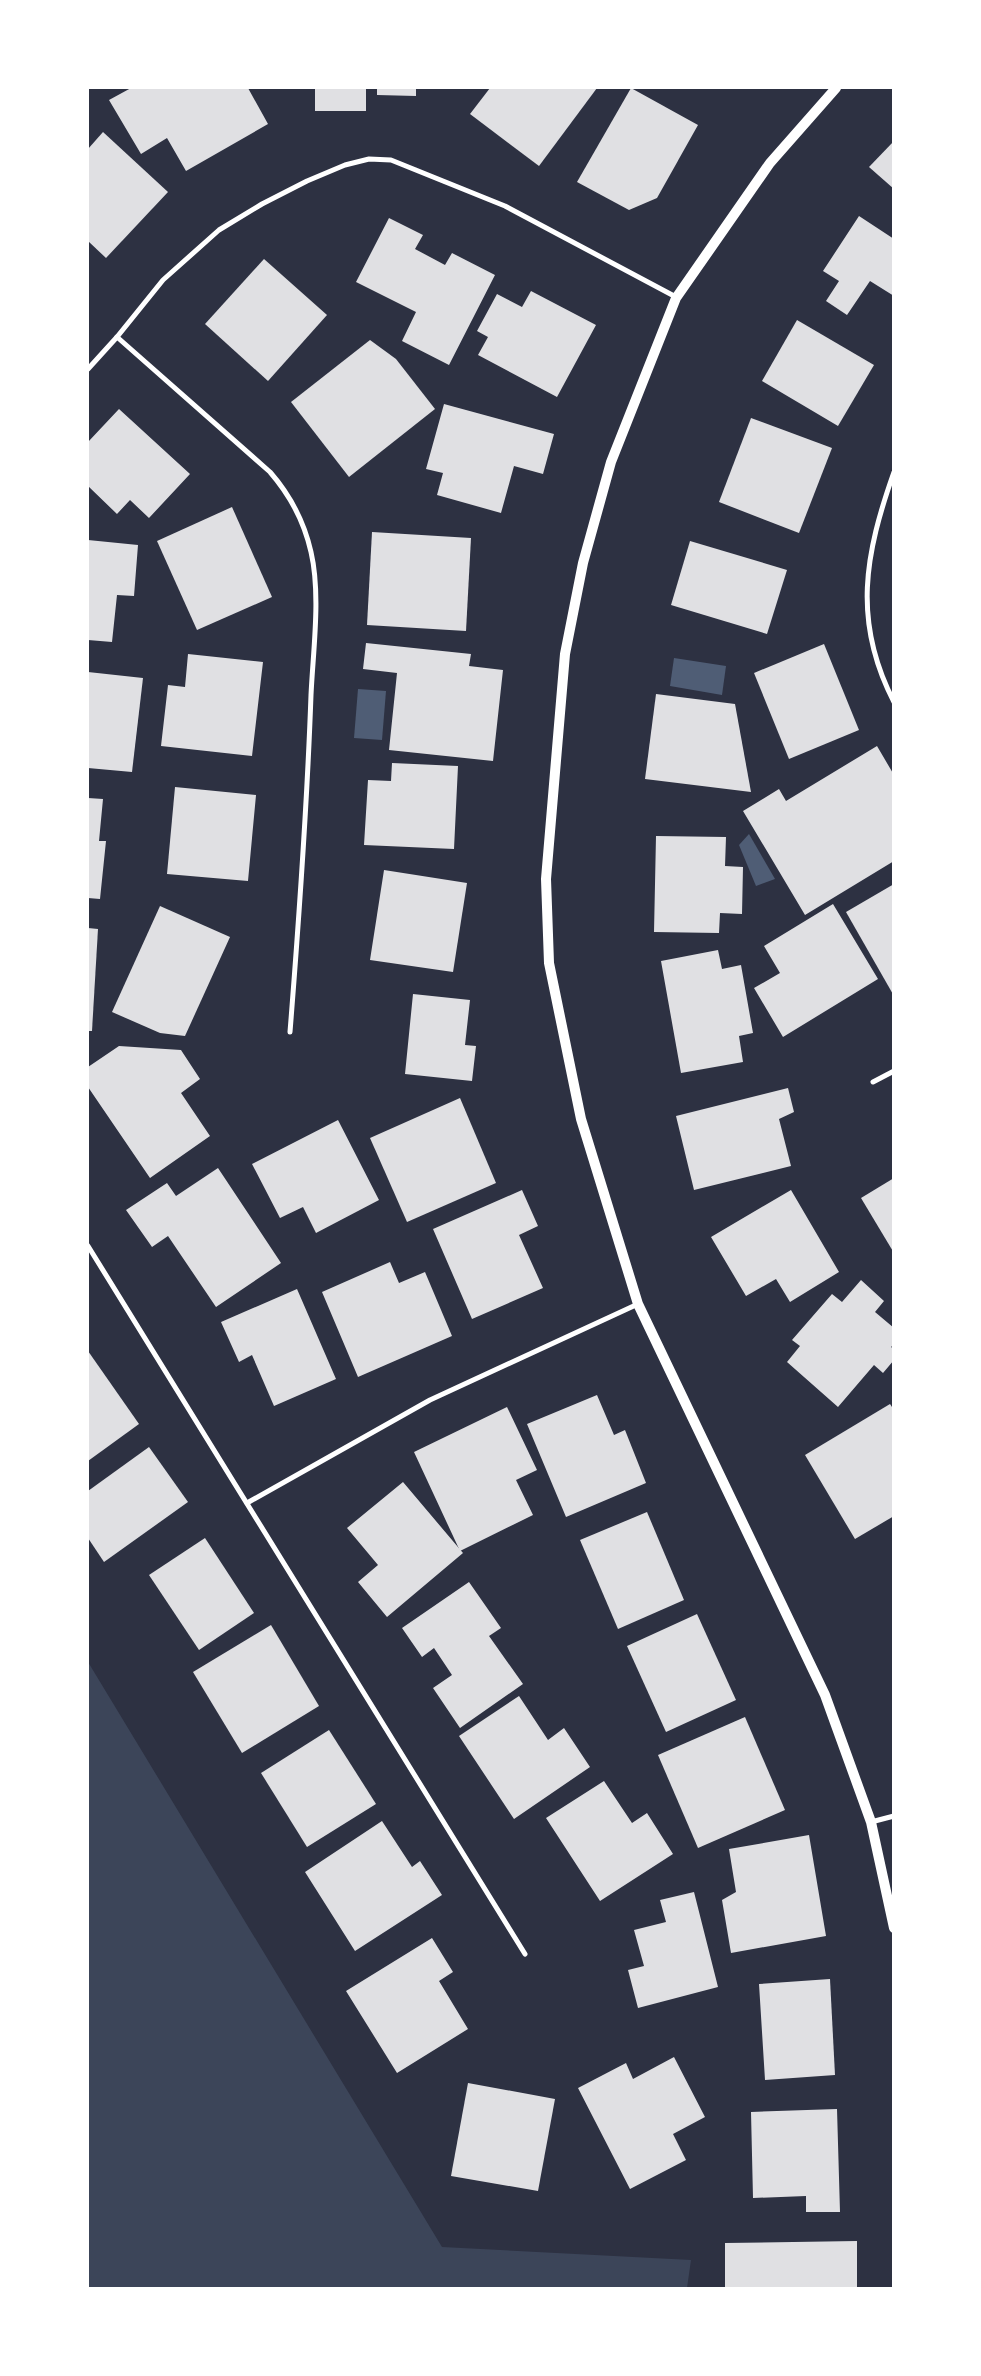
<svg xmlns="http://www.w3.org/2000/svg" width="981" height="2376" font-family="Raleway,sans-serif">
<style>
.green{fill:#3c4559}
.water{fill:#4f5d75}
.building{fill:#e0e0e3}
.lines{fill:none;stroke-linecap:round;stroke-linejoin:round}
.minor{stroke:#fff;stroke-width:5}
.secondary{stroke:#fff;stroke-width:10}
</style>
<rect width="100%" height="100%" fill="#2d3142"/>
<path class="green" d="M88,1662L442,2247L691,2260L687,2288H88Z"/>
<g class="water">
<path d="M674,658L726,666L722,695L670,686Z"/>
<path d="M358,689L386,691L382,740L354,738Z"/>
<path d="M749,834L775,879L756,886L739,845Z"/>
</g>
<g class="building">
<path d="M131,88H248L268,124L186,171L167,138L141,154L109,100Z"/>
<rect x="315" y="88" width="51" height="23"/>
<path d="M377,88H416V96L377,95Z"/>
<path d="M490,88H597L539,166L470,114Z"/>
<path d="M631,88L698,125L657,198L629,210L577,182Z"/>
<path d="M103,132L168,192L106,258L88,241V149Z"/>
<path d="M894,141V189L869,167Z"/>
<path d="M859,216L894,239V296L870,281L847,315L826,301L839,281L823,271Z"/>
<path d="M389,218L423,235L415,249L445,265L452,253L495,275L449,365L402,341L416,312L356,282Z"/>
<path d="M264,259L327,315L268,381L205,324Z"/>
<path d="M531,291L596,325L557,397L478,355L488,337L477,331L497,294L522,307Z"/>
<path d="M797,320L874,365L838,426L762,381Z"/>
<path d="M370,340L396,359L435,409L349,477L291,402Z"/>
<path d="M444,404L554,434L543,474L514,466L501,513L437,495L443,473L426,469Z"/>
<path d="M119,409L190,474L149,518L130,500L117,514L88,486V442Z"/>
<path d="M751,418L832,448L799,533L719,502Z"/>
<path d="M232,507L272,597L197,630L157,541Z"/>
<path d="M372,532L471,538L466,631L367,625Z"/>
<path d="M88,540L138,545L134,596L117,595L112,642L88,640Z"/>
<path d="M690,541L787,570L767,634L671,605Z"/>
<path d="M366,643L471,654L469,666L503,670L493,761L389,750L397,673L363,669Z"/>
<path d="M824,644L859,730L789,759L754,673Z"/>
<path d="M188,654L263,662L252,756L161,746L168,685L185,687Z"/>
<path d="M88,672L143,678L132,772L88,768Z"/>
<path d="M656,694L735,704L751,792L645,779Z"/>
<path d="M877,746L894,775V861L805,915L743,811L779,789L786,801Z"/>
<path d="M392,763L458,766L454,849L364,845L368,780L391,781Z"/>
<path d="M175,787L256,795L248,881L167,874Z"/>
<path d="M88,798L103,799L99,841H106L100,899L88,898Z"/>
<path d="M656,836L726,837L725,866L743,867L742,914L720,913L719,933L654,932Z"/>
<path d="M384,870L467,883L453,972L370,960Z"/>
<path d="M894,884V996L846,912Z"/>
<path d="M833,904L878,979L783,1037L754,988L780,973L764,946Z"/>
<path d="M160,906L230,937L185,1036L160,1033L112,1012Z"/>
<path d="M88,928L98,929L92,1031H88Z"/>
<path d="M718,950L722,969L741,965L753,1033L739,1036L743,1062L681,1073L661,961Z"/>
<path d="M413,994L470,1000L465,1045L476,1046L472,1081L405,1074Z"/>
<path d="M119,1046L181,1050L200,1079L181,1093L210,1136L150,1178L88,1087V1067Z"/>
<path d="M788,1088L794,1112L779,1119L791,1166L694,1190L676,1116Z"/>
<path d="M460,1098L496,1183L407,1222L370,1138Z"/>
<path d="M338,1120L379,1200L316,1233L303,1207L280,1218L252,1164Z"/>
<path d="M218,1168L281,1263L216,1307L168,1236L152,1247L126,1210L167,1183L176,1196Z"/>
<path d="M894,1178V1253L861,1198Z"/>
<path d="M522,1190L538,1226L519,1235L543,1288L472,1319L433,1229Z"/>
<path d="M791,1190L839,1272L790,1302L776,1279L746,1296L711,1237Z"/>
<path d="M390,1262L399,1283L425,1272L452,1336L358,1377L322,1292Z"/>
<path d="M861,1280L884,1301L875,1312L894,1328V1344L891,1347L894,1349V1360L883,1373L874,1365L838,1407L787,1362L800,1346L792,1340L832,1294L842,1302Z"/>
<path d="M297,1289L336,1379L274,1406L252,1355L239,1362L221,1322Z"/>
<path d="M88,1351L139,1424L88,1461Z"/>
<path d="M597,1395L614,1435L625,1430L646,1483L566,1517L527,1424Z"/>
<path d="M890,1404L894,1410V1516L855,1539L805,1455Z"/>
<path d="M507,1407L537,1470L516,1480L533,1515L460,1551L414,1452Z"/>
<path d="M149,1447L188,1502L104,1562L88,1538V1491Z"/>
<path d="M403,1482L463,1553L387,1617L358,1582L378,1565L347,1528Z"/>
<path d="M647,1512L684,1600L618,1629L580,1540Z"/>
<path d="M205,1538L254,1613L199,1650L149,1575Z"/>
<path d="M469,1582L501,1628L489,1636L523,1684L460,1728L433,1688L452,1675L434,1648L422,1657L402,1628Z"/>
<path d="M697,1614L736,1700L666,1732L627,1646Z"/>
<path d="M271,1625L319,1706L242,1753L193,1672Z"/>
<path d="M519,1696L548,1740L564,1728L590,1767L514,1819L459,1736Z"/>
<path d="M745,1717L785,1810L698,1848L658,1755Z"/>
<path d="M329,1730L376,1804L307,1847L261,1773Z"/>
<path d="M604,1781L632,1823L647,1813L673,1854L600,1901L546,1818Z"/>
<path d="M382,1821L412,1867L420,1861L442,1895L355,1951L305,1872Z"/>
<path d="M809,1835L826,1936L731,1953L722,1900L736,1892L729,1849Z"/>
<path d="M694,1892L718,1987L638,2008L628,1970L644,1966L634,1930L666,1922L660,1900Z"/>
<path d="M432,1938L453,1972L439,1981L468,2029L397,2073L346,1991Z"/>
<path d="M830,1979L835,2075L765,2080L759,1984Z"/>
<path d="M674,2057L705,2117L673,2134L686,2160L630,2189L578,2088L626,2063L633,2079Z"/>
<path d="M468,2083L555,2099L538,2191L451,2176Z"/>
<path d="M837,2109L840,2212H806V2196L753,2198L751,2112Z"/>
<path d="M857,2241V2288H725V2243Z"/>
</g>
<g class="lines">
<g class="minor">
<path d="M117,337L270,472C290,495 304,521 311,552C321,595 313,651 311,695C307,808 299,919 290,1032"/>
<path d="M88,369L117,337L163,280L219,230L262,204L307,181L345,165L369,159L391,160L505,206L676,297"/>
<path d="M894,472C865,554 852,621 894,702"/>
<path d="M873,1082L894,1071"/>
<path d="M88,1246L525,1954"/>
<path d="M247,1503L430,1400L638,1304"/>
<path d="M871,1822L894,1816"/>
</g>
<path class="secondary" d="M836,88L770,163L676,298L611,462L583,563L565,654L546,879L549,963L581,1119L638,1304L825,1695L871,1822L894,1928"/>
</g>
<rect width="981" height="2376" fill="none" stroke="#ffffff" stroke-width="178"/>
</svg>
